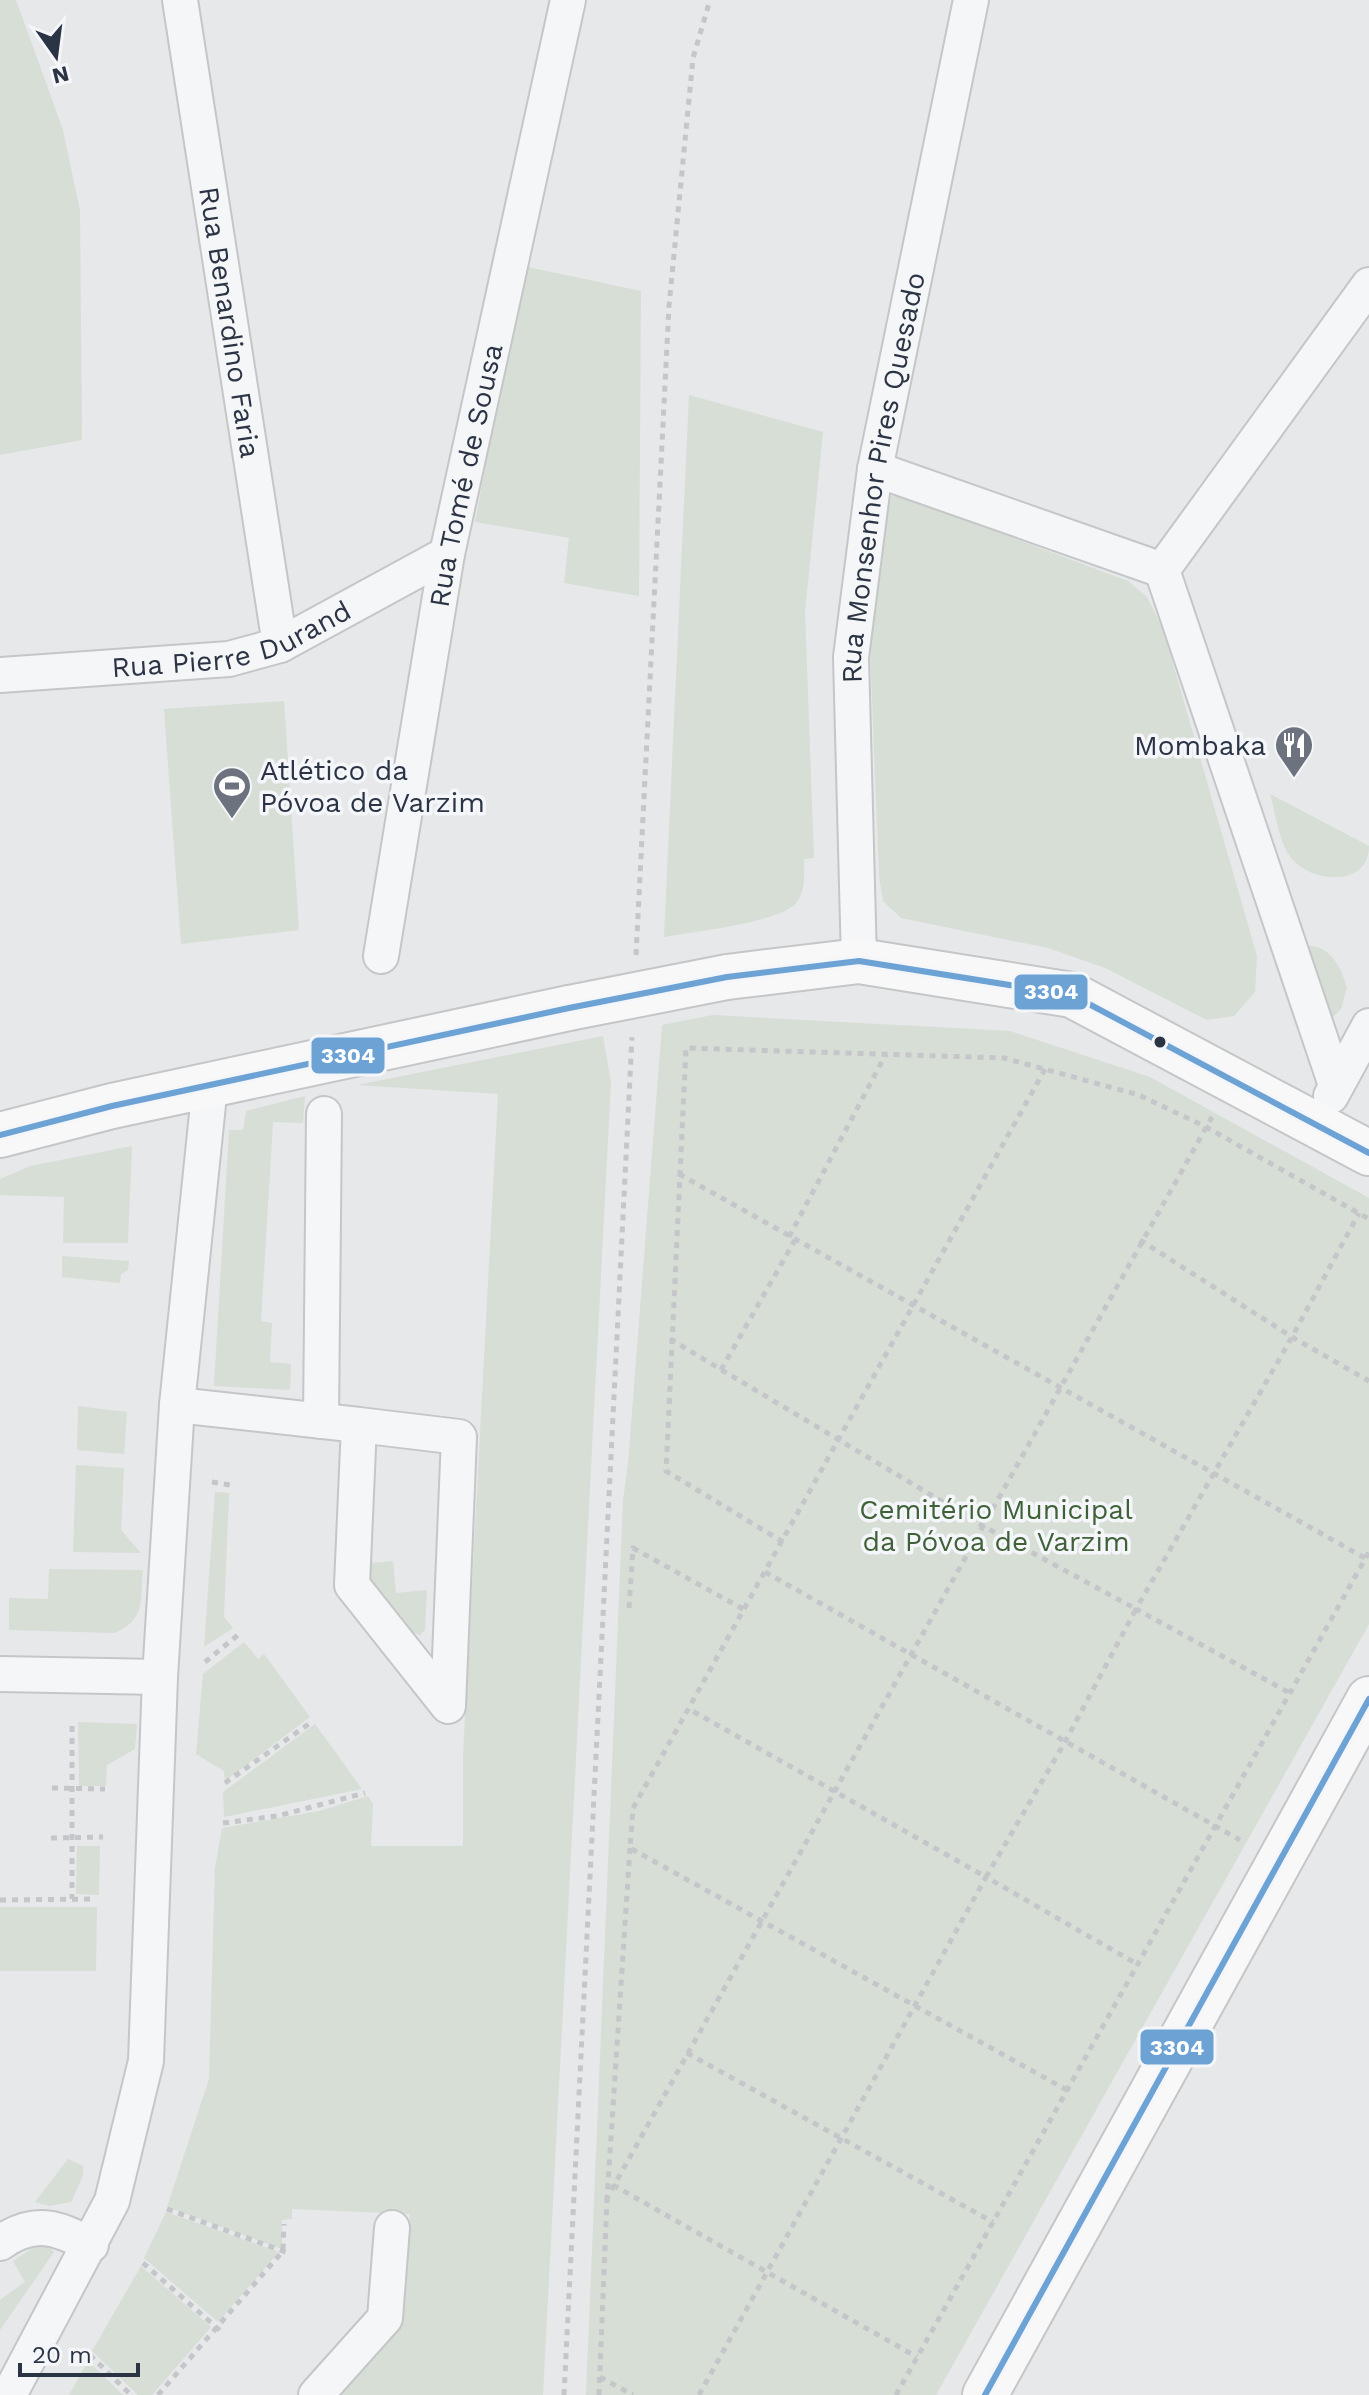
<svg xmlns="http://www.w3.org/2000/svg" width="1369" height="2395" font-family="'Work Sans',sans-serif">
<style>
.green{fill:#d6ded6}
.lines{fill:none;stroke-linecap:round;stroke-linejoin:round}
.street-casing{stroke:#c4c6c8;stroke-width:38}
.secondary-casing{stroke:#c4c6c8;stroke-width:48}
.path{stroke:#c5c6ca;stroke-width:5;stroke-dasharray:6 6;stroke-linecap:butt}
.street{stroke:#f5f6f7;stroke-width:34}
.secondary{stroke:#f8f8f8;stroke-width:44}
.secondary-bridge-casing{stroke:#c4c6c8;stroke-width:48;stroke-linecap:butt}
.secondary-bridge{stroke:#f8f8f8;stroke-width:44}
.bus-1-casing{stroke:#f4f6f9;stroke-width:12}
.bus-1{stroke:#6ca2d4;stroke-width:6}
.bus-dot{fill:#2b3445;stroke:#f4f6f9;stroke-width:3}
.labels{text-anchor:middle;dominant-baseline:central;stroke-width:7;stroke-linejoin:round;paint-order:stroke}
.street-label{font-size:28px;fill:#2b3445;stroke:#f4f6f9}
.poi-label{font-size:28px;fill:#2b3445;stroke:#f4f6f9;text-anchor:end}
.park-label{font-size:28px;fill:#3f6138;stroke:#f4f6f9}
.line-badge{stroke:#f4f6f9;stroke-width:3}
.badge-label{font-size:22px;text-anchor:middle;font-weight:bold;fill:#fff}
</style>
<rect width="100%" height="100%" fill="#e6e8ea"/>
<g class="green">
<path d="M0,0H16L63,130L80,211L82,440L0,455Z"/>
<path d="M523,266L641,291L639,596L564,583L569,538L475,522Z"/>
<path d="M689,395L823,432L805,612L814,858L804,859C804,874 806,889 797,902C784,922 690,932 664,937Z"/>
<path d="M898,495L1128,581L1147,597L1163,629L1257,956L1255,992L1234,1016L1207,1020L1105,968L1048,948L901,918L883,901L879,876L869,622L883,498Z"/>
<path d="M284,701L299,930L181,944L164,709Z"/>
<path d="M1270,794L1369,846C1369,888 1312,883 1292,859C1279,843 1276,814 1270,794Z"/>
<path d="M1304,945C1331,946 1339,964 1347,987L1341,1009L1330,1020Z"/>
<path d="M713,1015L1010,1031L1150,1077L1369,1198V1624L936,2395H586L623,1500L628,1464L662,1025Z"/>
<path d="M603,1036L611,1082L543,2395H333L401,2320L410,2214L292,2209V2219L282,2220V2249L167,2207L209,2079L215,1868L222,1828L319,1811L368,1796L373,1804L371,1846H463V1755L498,1094L357,1085Z"/>
<path d="M305,1096L303,1123L273,1122L261,1321L272,1323L270,1362L291,1364L290,1390L214,1386L229,1130H243L246,1111Z"/>
<path d="M132,1146L128,1243H63L64,1197L0,1195V1179L30,1166Z"/>
<path d="M62,1256L129,1261L128,1270L121,1274L120,1283L62,1277Z"/>
<path d="M78,1406L127,1412L124,1454L77,1450Z"/>
<path d="M76,1465L124,1468L121,1530L141,1553L73,1552Z"/>
<path d="M215,1492L229,1493L224,1617L233,1628L204,1647Z"/>
<path d="M393,1561L396,1593L427,1590L425,1630L420,1635L414,1633L358,1564Z"/>
<path d="M49,1569L143,1570C140,1601 146,1620 114,1633L9,1630V1598L48,1599Z"/>
<path d="M244,1642L258,1659L264,1654L310,1717L225,1781L224,1771L196,1754L203,1674Z"/>
<path d="M78,1722L137,1724L135,1749L107,1765L106,1786H79Z"/>
<path d="M315,1724L362,1789L224,1817L223,1792Z"/>
<path d="M77,1846H100L99,1895L76,1894Z"/>
<path d="M0,1907H97L96,1971H0Z"/>
<path d="M68,2159L83,2166V2176L71,2202L49,2206L35,2202Z"/>
<path d="M166,2212L279,2252L218,2322L144,2258Z"/>
<path d="M43,2241L54,2252L0,2330V2300L25,2282L13,2261Z"/>
<path d="M141,2266L211,2327L152,2395H138L92,2351Z"/>
<path d="M88,2361L123,2395H69Z"/>
</g>
<g class="lines">
<g class="street-casing">
<g id="street">
<path id="s1" d="M180,0L280,645"/>
<path d="M875,469L1162,570"/>
<path id="s2" d="M0,675L229,659L280,645L447,554"/>
<path id="s3" d="M381,956L447,554L568,0"/>
<path id="s4" d="M859,961L851,657L875,469L971,0"/>
<path d="M1336,1085L1162,570L1369,285"/>
<path d="M1331,1096L1369,1026"/>
<path d="M177,1405L359,1425L352,1585L448,1706L459,1437L359,1425"/>
<path d="M321,1421L324,1114"/>
<path d="M0,1674L160,1677"/>
<path d="M0,2243C34,2219 57,2227 91,2245"/>
<path d="M9,2395L112,2201L146,2061L160,1677L177,1405L210,1085"/>
<path d="M316,2395L385,2318L392,2228"/>
</g>
</g>
<g class="secondary-casing">
<g id="secondary">
<path d="M727,977L859,961L1072,995L1369,1153"/>
<path d="M0,1135L112,1106L569,1008"/>
<path d="M985,2395L1369,1699"/>
</g>
</g>
<g class="path">
<path d="M636,955L669,306L693,58L710,0"/>
<path d="M1045,1069L633,1808L630,1848L1067,2090"/>
<path d="M679,1174L1365,1558"/>
<path d="M789,1237L886,1054"/>
<path d="M1140,1240L1292,1337L1369,1381"/>
<path d="M670,1339L983,1526L1136,1609L1065,1742L986,1877L689,1709"/>
<path d="M721,1370L795,1240"/>
<path d="M212,1482L230,1485"/>
<path d="M783,1542L666,1471L686,1048L1004,1058L1139,1095L1206,1127L1369,1219"/>
<path d="M765,1572L1240,1840"/>
<path d="M629,1608L633,1548L745,1610"/>
<path d="M205,1662L238,1635"/>
<path d="M1288,1692L1136,1609L1292,1337L1359,1213"/>
<path d="M72,1726V1899"/>
<path d="M225,1783L313,1721"/>
<path d="M52,1788L105,1789"/>
<path d="M223,1823L277,1816L365,1793"/>
<path d="M51,1838L103,1837"/>
<path d="M630,1848L607,2198L1212,1117"/>
<path d="M0,1900L96,1899"/>
<path d="M687,2053L993,2222"/>
<path d="M613,2185L917,2357"/>
<path d="M167,2209L291,2254"/>
<path d="M143,2263L224,2334"/>
<path d="M90,2355L131,2395"/>
<path d="M600,2377L633,2395"/>
<path d="M158,2395L283,2251L284,2224"/>
<path d="M564,2395L632,1037"/>
<path d="M599,2395L607,2198"/>
<path d="M699,2395L986,1877L1137,1964"/>
<path d="M896,2395L1369,1552"/>
</g>
<use href="#street" class="street"/>
<use href="#secondary" class="secondary"/>
<g class="secondary-bridge-casing">
<path id="secondary-bridge" d="M569,1008L727,977"/>
</g>
<use href="#secondary-bridge" class="secondary-bridge"/>
<g class="bus-1-casing">
<g id="bus-1">
<path d="M0,1135L112,1106L569,1008L727,977L859,961L1072,995L1369,1153"/>
<path d="M985,2395L1369,1699"/>
</g>
</g>
<use href="#bus-1" class="bus-1"/>
</g>
<defs>
<g id="restaurant-pin" transform="scale(2)"><path d="M0 17L-7.5 6A9.5 9.5 0 1 1 7.5 6Z" fill="#6c737f" stroke="#f4f6f9"/><path d="M-5-6h1v4h1v-4h1v4h1v-4h1v5L-1.5 .5V6h-2V.5L-5-1ZM5-6V6H3V1.5H1.5Q1.5-4 5-6Z" fill="#fff"/></g>
<g id="stadium-pin" transform="scale(2)"><path d="M0 17L-7.5 6A9.5 9.5 0 1 1 7.5 6Z" fill="#6c737f" stroke="#f4f6f9"/><path d="M0-5a6.5 5 0 1 0 0 10a6.5 5 0 1 0 0-10ZM-3.5-1.8h7v3.6h-7Z" fill="#fff"/></g>
</defs>
<g fill-rule="evenodd">
<use href="#restaurant-pin" x="1294" y="745"/>
<use href="#stadium-pin" x="232" y="786"/>
</g>
<circle class="bus-dot" cx="1160" cy="1042" r="7"/>
<g class="labels">
<g class="street-label">
<text stroke="none"><textPath href="#s1" startOffset="326">Rua Benardino Faria</textPath></text>
<text stroke="none"><textPath href="#s3" startOffset="488">Rua Tomé de Sousa</textPath></text>
<text stroke="none"><textPath href="#s4" startOffset="486">Rua Monsenhor Pires Quesado</textPath></text>
<text stroke="none"><textPath href="#s2" startOffset="236">Rua Pierre Durand</textPath></text>
</g>
<g class="poi-label">
<text x="1266" y="745">Mombaka</text>
<text x="260" y="770" text-anchor="start">Atlético da<tspan x="260" dy="32">Póvoa de Varzim</tspan></text>
</g>
<g class="park-label">
<text x="996" y="1509">Cemitério Municipal<tspan x="996" dy="32">da Póvoa de Varzim</tspan></text>
</g>
</g>
<g class="line-badge">
<rect x="1013" y="973" width="76" height="38" rx="8" fill="#6ca2d4"/>
<rect x="310" y="1036" width="76" height="39" rx="8" fill="#6ca2d4"/>
<rect x="1139" y="2028" width="76" height="38" rx="8" fill="#6ca2d4"/>
</g>
<g class="badge-label">
<text x="1051" y="999">3304</text>
<text x="348" y="1063">3304</text>
<text x="1177" y="2055">3304</text>
</g>
<g transform="translate(56 56) rotate(166)" stroke="#f4f6f9" stroke-width="6" paint-order="stroke">
<path d="M0-6L14 30L0 20L-14 30Z" fill="#2b3445"/>
<text y="-12" font-size="22" font-weight="bold" text-anchor="middle" fill="#2b3445">N</text>
</g>
<path d="M20 2363v12h118v-12" fill="none" stroke="#2b3445" stroke-width="4"/>
<text x="32" y="2363" font-size="24" fill="#2b3445" stroke="#f4f6f9" stroke-width="6" paint-order="stroke">20 m</text>
</svg>
